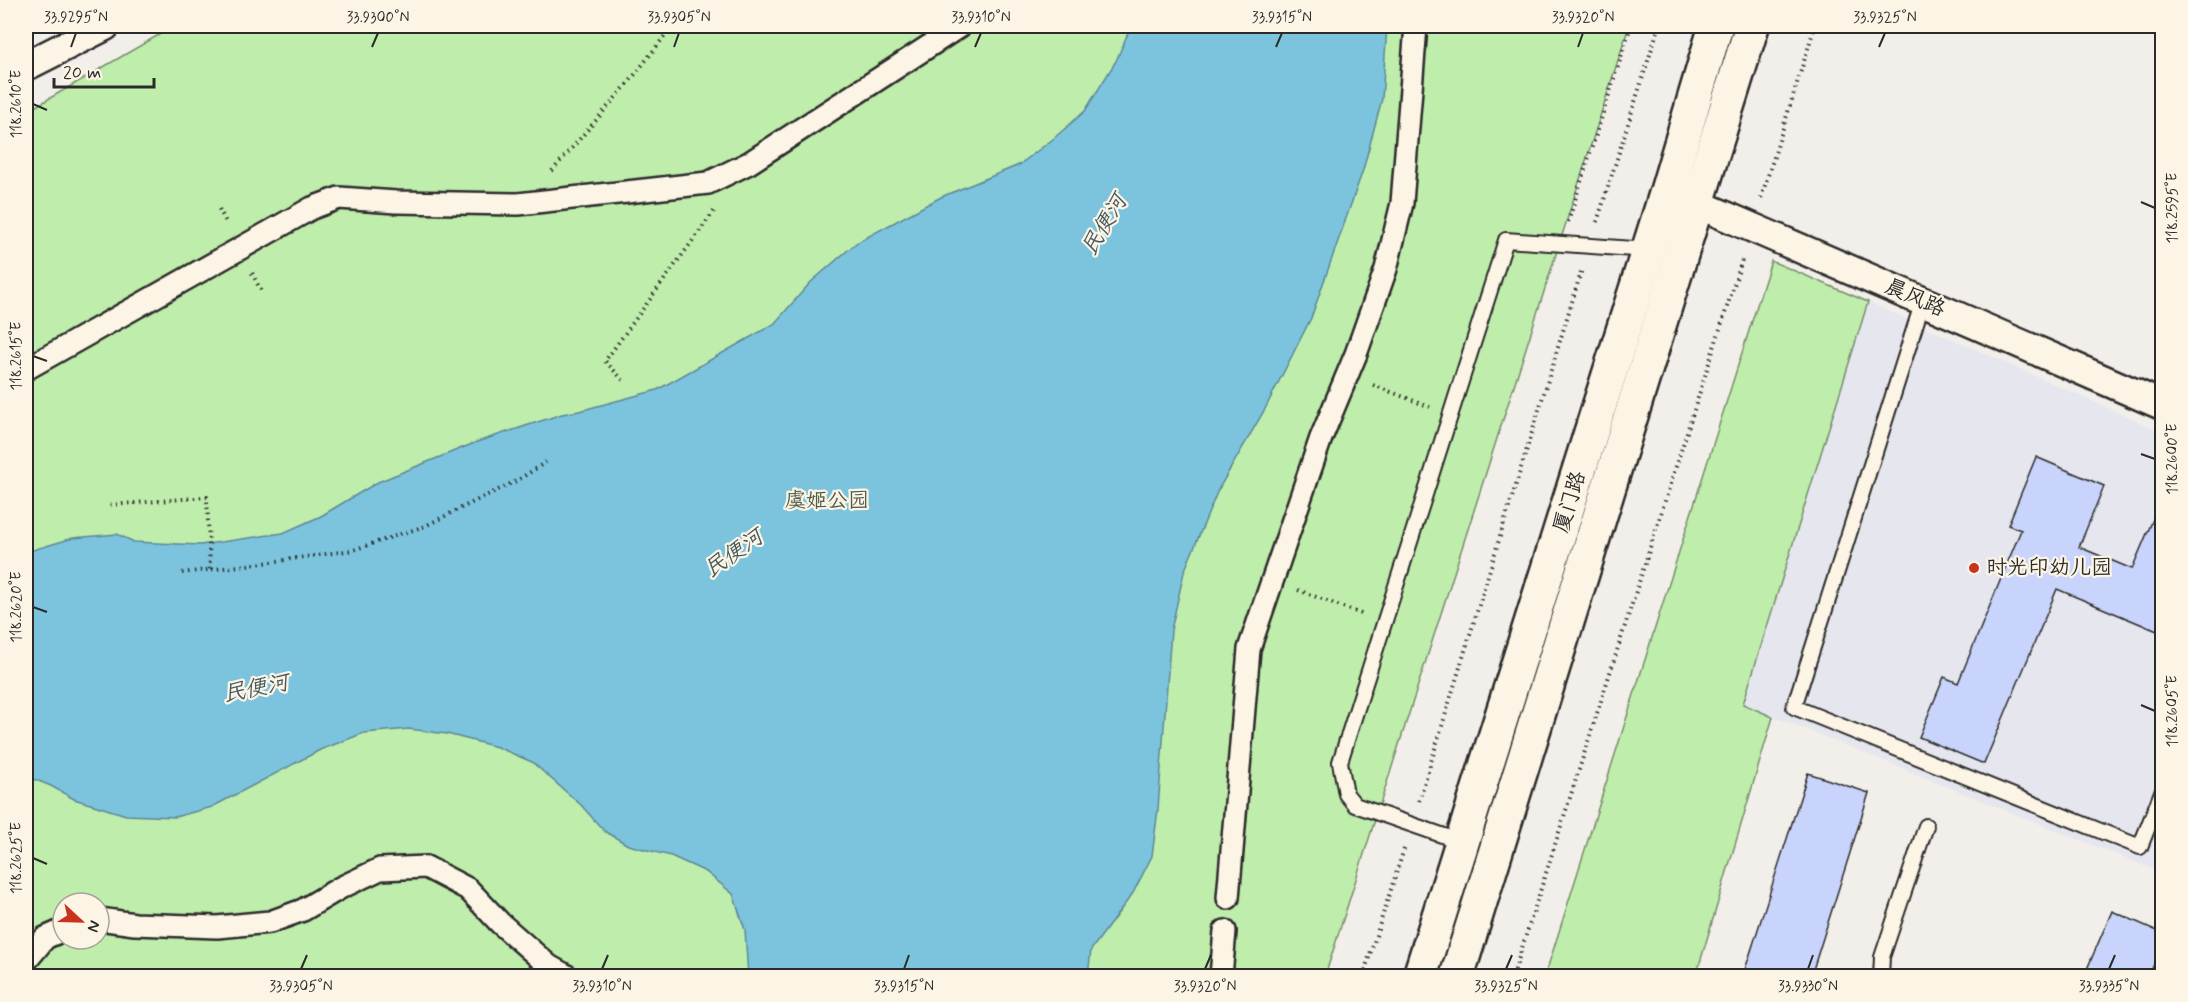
<svg xmlns="http://www.w3.org/2000/svg" width="2188" height="1002" font-family="Mynerve,'LXGW WenKai TC',sans-serif">
<style>
.built{fill:#e5e6ee}
.green{fill:#bfedab;stroke:#758c6b;stroke-width:1.5;fill-rule:evenodd}
.water{fill:#7cc4dd;stroke:#5c8796;stroke-width:1.5}
.building{fill:#c8d4fb;stroke:#2b2b2b;stroke-width:1.5}
.lines{fill:none;stroke-linecap:round;stroke-linejoin:round}
.service-casing{stroke:#2b2b2b;stroke-width:18}
.pedestrian-casing{stroke:#2b2b2b;stroke-width:26}
.minor-casing{stroke:#2b2b2b;stroke-width:33}
.tertiary-casing{stroke:#2b2b2b;stroke-width:38}
.path{stroke:#2b2b2b;stroke-width:4;stroke-dasharray:1.5 4.5;stroke-linecap:butt}
.service{stroke:#fcf5e5;stroke-width:14}
.pedestrian{stroke:#fcf5e5;stroke-width:21}
.minor{stroke:#fcf5e5;stroke-width:28}
.tertiary{stroke:#fcf5e5;stroke-width:33}
.ticks{fill:none;stroke:#2b2b2b;stroke-width:2}
.poi-dot{fill:#c8321e;stroke:#fcf5e5;stroke-width:2}
.labels{text-anchor:middle;dominant-baseline:central;stroke-width:4.5;stroke-linejoin:round;paint-order:stroke}
.street-label{font-size:21px;fill:#2b2b2b;stroke:#fcf5e5}
.park-label{font-size:21px;fill:#505c4b;stroke:#fcf5e5}
.poi-label{font-size:21px;fill:#2b2b2b;stroke:#fcf5e5;text-anchor:start}
.water-label{font-size:22px;font-style:italic;fill:#435960;stroke:#fcf5e5}
.neatline{fill:none;stroke:#2b2b2b;stroke-width:2}
.ticks-label{font-size:15px;text-anchor:middle;fill:#2b2b2b}
</style>
<rect width="100%" height="100%" fill="#f2eee9"/>
<filter id="ink" filterUnits="userSpaceOnUse"><feTurbulence type="fractalNoise" baseFrequency=".0167" numOctaves="2"/><feDisplacementMap in="SourceGraphic" scale="12" xChannelSelector="R" yChannelSelector="G"/><feConvolveMatrix kernelMatrix="1 2 1 2 8 2 1 2 1" color-interpolation-filters="sRGB"/></filter>
<g filter="url(#ink)">
<path class="built" d="M1868,302L2162,432V873L1743,704Z"/>
<g class="green">
<path d="M174,26H1629L1325,976H26V112ZM63,903H99V939H63Z"/>
<path d="M1771,261L1868,302L1743,704L1773,717L1696,976H1545Z"/>
</g>
<path class="water" d="M1131,26H1387L1382,99L1363,170L1311,318L1265,409L1218,490L1184,572L1171,630L1158,809L1152,856L1133,893L1091,950L1088,976H748L745,930L733,894L706,872L671,856L628,845L604,831L581,805L532,762L497,747L447,734L409,729L364,733L320,750L212,807L175,817L126,815L74,799L51,786L26,776V552L73,538L117,534L134,542L200,545L283,533L321,516L378,482L477,442L562,414L579,411L657,390L774,324L810,283L856,243L941,197L1019,165L1053,139L1085,111L1116,61Z"/>
<g class="building">
<path d="M2036,457L2104,486L2079,547L2132,569L2157,510L2162,512V633L2057,589L1984,764L1919,737L1944,677L1958,683L2021,530L2008,525Z"/>
<path d="M1808,773L1869,793L1811,976H1743Z"/>
<path d="M2112,911L2162,933V945L2149,976H2084Z"/>
</g>
<g class="lines">
<g class="service-casing">
<g id="service">
<path d="M1923,301L1794,707L2140,847L2162,792"/>
<path d="M1462,842L1355,805L1346,794L1340,762L1506,240L1648,250"/>
<path d="M1881,976L1882,957L1926,826"/>
</g>
</g>
<g class="pedestrian-casing">
<g id="pedestrian">
<path d="M26,369L312,208L339,198L396,202L518,204L708,183L749,163L960,26"/>
<path d="M1228,898L1249,649L1321,438L1356,354L1386,269L1402,203L1416,26"/>
<path d="M99,919L135,924L217,927L270,922L303,910L340,888L380,869L426,867L468,889L500,923L549,966L567,976"/>
<path d="M26,961L45,938L63,930"/>
<path d="M1221,976L1225,931"/>
</g>
</g>
<g class="minor-casing">
<g id="minor">
<path d="M26,66L105,26"/>
<path d="M1677,195L2162,405"/>
</g>
</g>
<g class="tertiary-casing">
<g id="tertiary">
<path d="M1420,976L1667,191L1716,26"/>
<path d="M1457,976L1752,26"/>
</g>
</g>
<g class="path">
<path d="M552,171L630,81L667,33L675,26"/>
<path d="M1761,198L1815,26"/>
<path d="M219,209L227,224"/>
<path d="M1568,222L1631,26"/>
<path d="M1597,222L1659,26"/>
<path d="M252,273L262,293"/>
<path d="M623,380L605,361L715,210"/>
<path d="M1373,385L1430,407"/>
<path d="M110,505L207,497L210,570"/>
<path d="M182,573L264,563L353,550L425,526L518,480L549,460"/>
<path d="M1298,590L1364,615"/>
<path d="M1419,801L1582,269"/>
<path d="M1363,976L1405,846"/>
<path d="M1513,976L1743,257"/>
</g>
<use href="#service" class="service"/>
<use href="#pedestrian" class="pedestrian"/>
<use href="#minor" class="minor"/>
<use href="#tertiary" class="tertiary"/>
</g>
</g>
<path class="ticks" d="M71,47L76,33M372,47L378,33M674,47L679,33M975,47L981,33M1276,47L1282,33M1578,47L1583,33M1879,47L1885,33M33,104L47,110M2141,202L2155,208M33,356L47,361M2141,454L2155,459M33,607L47,612M2141,705L2155,711M33,858L47,864M301,969L307,955M602,969L608,955M904,969L909,955M1205,969L1211,955M1506,969L1512,955M1808,969L1813,955M2109,969L2115,955"/>
<circle class="poi-dot" cx="1974" cy="568" r="6"/>
<g class="labels">
<g class="street-label">
<text transform="translate(1915 298) rotate(24)">晨风路</text>
<text transform="translate(1570 502) rotate(-73)">厦门路</text>
</g>
<g class="park-label">
<text x="827" y="501">虞姬公园</text>
</g>
<g class="poi-label">
<text x="1986" y="568">时光印幼儿园</text>
</g>
<g class="water-label">
<text transform="translate(1105 225) rotate(-59)">民便河</text>
<text transform="translate(734 554) rotate(-35)">民便河</text>
<text transform="translate(256 689) rotate(-11)">民便河</text>
</g>
</g>
<rect width="2188" height="1002" fill="none" stroke="#fcf5e5" stroke-width="66"/>
<g transform="translate(81 921) rotate(112)"><circle r="28" fill="#fcf5e5" stroke="#a8a49b" stroke-width="1.5"/>
<path d="M0-4.5L10 22L0 15L-10 22Z" fill="#c8321e"/>
<text y="-9" font-size="16" font-weight="bold" text-anchor="middle" fill="#2b2b2b">N</text>
</g>
<path d="M54 78v9h100v-9" fill="none" stroke="#2b2b2b" stroke-width="3"/>
<text x="63" y="78" font-size="18" fill="#2b2b2b" stroke="#fcf5e5" stroke-width="4.5" paint-order="stroke">20 m</text>
<rect x="33" y="33" width="2122" height="936" class="neatline"/>
<g class="ticks-label">
<text x="76" y="22">33.9295°N</text>
<text x="378" y="22">33.9300°N</text>
<text x="679" y="22">33.9305°N</text>
<text x="981" y="22">33.9310°N</text>
<text x="1282" y="22">33.9315°N</text>
<text x="1583" y="22">33.9320°N</text>
<text x="1885" y="22">33.9325°N</text>
<text transform="translate(16 104) rotate(-90)" y="5">118.2610°E</text>
<text transform="translate(2172 208) rotate(-90)" y="5">118.2595°E</text>
<text transform="translate(16 356) rotate(-90)" y="5">118.2615°E</text>
<text transform="translate(2172 459) rotate(-90)" y="5">118.2600°E</text>
<text transform="translate(16 607) rotate(-90)" y="5">118.2620°E</text>
<text transform="translate(2172 711) rotate(-90)" y="5">118.2605°E</text>
<text transform="translate(16 858) rotate(-90)" y="5">118.2625°E</text>
<text x="301" y="991">33.9305°N</text>
<text x="602" y="991">33.9310°N</text>
<text x="904" y="991">33.9315°N</text>
<text x="1205" y="991">33.9320°N</text>
<text x="1506" y="991">33.9325°N</text>
<text x="1808" y="991">33.9330°N</text>
<text x="2109" y="991">33.9335°N</text>
</g>
</svg>
